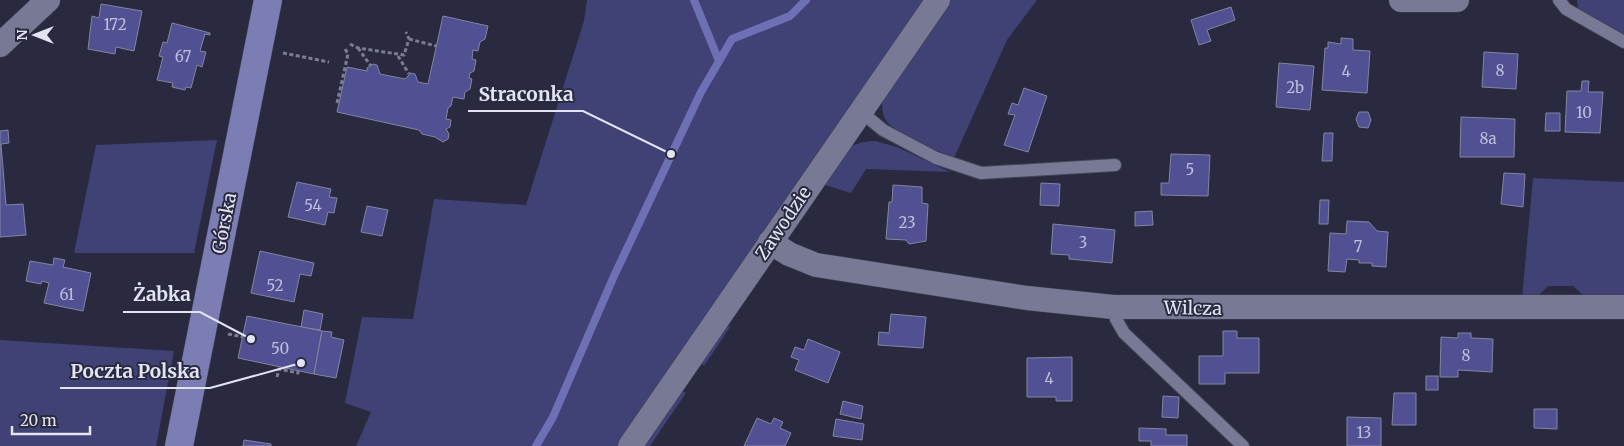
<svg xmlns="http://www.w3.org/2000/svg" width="1624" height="446" font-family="Merriweather,serif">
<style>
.green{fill:#404174}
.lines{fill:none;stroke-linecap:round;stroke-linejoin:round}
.stream{stroke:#6e70b5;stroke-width:8}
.building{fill:#505092;stroke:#8385a0}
.lane-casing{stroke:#444457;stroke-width:14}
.street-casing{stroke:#444457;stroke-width:25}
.secondary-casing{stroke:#444457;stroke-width:29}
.path{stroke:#7c7d90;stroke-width:3;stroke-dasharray:4 2.5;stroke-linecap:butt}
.lane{stroke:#787a95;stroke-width:12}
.street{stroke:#787a95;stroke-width:24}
.secondary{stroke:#7c7db2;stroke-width:28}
.labels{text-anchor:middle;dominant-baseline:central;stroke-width:4;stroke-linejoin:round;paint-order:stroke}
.number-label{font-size:15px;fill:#bebfdb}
.street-label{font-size:18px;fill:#e2e4f3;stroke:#292a40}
.leader{fill:none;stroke:#e2e4f3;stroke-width:2}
.callout-dot{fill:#e2e4f3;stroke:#292a40;stroke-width:2}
.callout-label{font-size:19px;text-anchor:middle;font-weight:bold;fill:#e2e4f3;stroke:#292a40;stroke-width:4;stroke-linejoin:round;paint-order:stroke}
</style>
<rect width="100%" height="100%" fill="#292a40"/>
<g class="green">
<path d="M587,0H927L621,446H356L371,412L345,403L362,317L413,319L434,199L526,205L584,21Z"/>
<path d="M947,0H1037L1007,40L954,158C936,149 901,137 887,122C882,115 882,107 882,99Z"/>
<path d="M1577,0H1624V35L1578,9Z"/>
<path d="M217,140L194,253H74L96,145Z"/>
<path d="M875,141L897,147L950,172L866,169L851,193L825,185L823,177C838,155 847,142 875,141Z"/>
<path d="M1533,178L1624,182V298L1585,297L1573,286H1548L1537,297L1522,298Z"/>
<path d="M726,324L730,327L704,366L701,363Z"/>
<path d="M0,340L174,351L156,446H0Z"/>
<path d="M680,391L686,393L650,446H642Z"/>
</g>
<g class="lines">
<g class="stream">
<path d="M694,0L719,61"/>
<path d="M536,446L553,417L614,276L701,92L732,39L790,16L806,0"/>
</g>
</g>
<g class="building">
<path d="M101,4L142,11L134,51L116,47L115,54L88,49L92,16L99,18Z"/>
<path d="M1231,7L1235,20L1207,30L1211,41L1199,45L1191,20Z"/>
<path d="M443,16L488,26L485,39L480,42L478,51L473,50L472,59L476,60L474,71L470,73L469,78L472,79L470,89L465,92L464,99L453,97L451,106L448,108L446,119L451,120L450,127L446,129L449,134L448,139L443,142L435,137L422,134L419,130L337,112L347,67L367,71V68L373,64L377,65L380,74L405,79L411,73L415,74L418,82L428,84Z"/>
<path d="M172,23L210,33V35L205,34L200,51L206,52L202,67L197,65L191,88L186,87L185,90L172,87L173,83L157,80L163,57L159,56L163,42L167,43Z"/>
<path d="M1341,38L1353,39V50L1370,51L1367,93L1322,90L1325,48H1328V42L1341,44Z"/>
<path d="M1484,52L1518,54L1516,89L1482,87Z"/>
<path d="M1279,63L1314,66L1310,110L1276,107Z"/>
<path d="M1582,81H1589L1588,92H1603L1600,133L1565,132L1567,91H1581Z"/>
<path d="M1024,88L1047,96L1028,152L1004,145L1015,115L1008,114L1012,103L1018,105Z"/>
<path d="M1359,112H1368L1371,120L1368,128L1359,127L1356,119Z"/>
<path d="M1546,113H1560V131H1545Z"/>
<path d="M1461,117L1515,119L1514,157H1460Z"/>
<path d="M8,130L9,143L1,144L6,205L23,204L26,235L0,237V131Z"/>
<path d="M1324,133H1333L1332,161H1322Z"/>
<path d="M1171,154L1210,155L1208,196L1161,195V183H1169Z"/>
<path d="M1504,173L1525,174L1523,207L1501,204Z"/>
<path d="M297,182L331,189L329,197L337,198L334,213L328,212L325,225L288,217Z"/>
<path d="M1041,183L1060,184L1059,206L1040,205Z"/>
<path d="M893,185L922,187V203L928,204L926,241L909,244L906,240L886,239L889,202H892Z"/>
<path d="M1320,200H1329L1328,224H1319Z"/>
<path d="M367,206L388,210L382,236L361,232Z"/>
<path d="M1152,211L1153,225L1135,226V212Z"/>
<path d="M1347,221L1369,222L1377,231L1388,232L1386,267L1372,266V263H1359V260L1347,259L1345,272L1328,271L1330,233L1346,234Z"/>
<path d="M1053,224L1115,230L1112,263L1069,259V255L1051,254Z"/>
<path d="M260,251L314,263L311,276L300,274L294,302L251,293Z"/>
<path d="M54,258L65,260L63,267L91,273L83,311L44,303L49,283L42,281L41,284L26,281L30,261L53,265Z"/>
<path d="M304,310L323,314L320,330L301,327Z"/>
<path d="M891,314L926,317L923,348L878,345L879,332L889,333Z"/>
<path d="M247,316L322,331L314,374L238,358Z"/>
<path d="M322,331L332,332L331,337L344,340L336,378L314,374Z"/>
<path d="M1223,331H1237V338H1259V373H1225V384H1199V356H1223Z"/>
<path d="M1458,333H1471V338L1493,339L1492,372L1458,370V377H1440L1441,337L1458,338Z"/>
<path d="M808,339L840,352L828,383L795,370L799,360L791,357L795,347L804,350Z"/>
<path d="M1072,357V401H1056V397H1027V358Z"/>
<rect x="1426" y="376" width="12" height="14"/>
<path d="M1394,393H1416V425H1392Z"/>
<path d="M1163,396L1179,397L1178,418L1162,417Z"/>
<path d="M843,401L863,406L861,419L840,414Z"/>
<path d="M1534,409H1557V429L1534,428Z"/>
<path d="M1347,417L1381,418V446H1347Z"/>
<path d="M757,418L771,424L774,418L783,422L780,428L791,433L785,446H744Z"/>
<path d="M836,419L864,424L862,440L833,436Z"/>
<path d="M1139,428L1166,429V435H1187V446H1151V441H1139Z"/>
<path d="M244,440L271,444V446H243Z"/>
</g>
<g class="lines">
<g class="lane-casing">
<g id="lane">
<path d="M1559,0L1566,9L1624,42"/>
<path d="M860,111L883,130L936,158L981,173L1115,165"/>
<path d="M1113,307L1116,319L1124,333L1243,446"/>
</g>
</g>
<g class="street-casing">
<g id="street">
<path d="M1401,0H1457"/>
<path d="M0,45L48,0"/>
<path d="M770,242L789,254L816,265L1027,298L1113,307H1624"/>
<path d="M630,446L938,0"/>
</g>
</g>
<g class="secondary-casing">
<path id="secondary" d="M179,446L268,0"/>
</g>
<g class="path">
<path d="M409,39L436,46"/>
<path d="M350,44L358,48L404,55L409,39L406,32"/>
<path d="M358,48L371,66"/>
<path d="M283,53L329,62"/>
<path d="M398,56L409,74"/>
<path d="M337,103L348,54L344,47"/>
<path d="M228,334L243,337"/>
<path d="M277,377L279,369L298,373V371"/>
</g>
<use href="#lane" class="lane"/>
<use href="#street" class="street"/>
<use href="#secondary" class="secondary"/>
</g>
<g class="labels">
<g class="number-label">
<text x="115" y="24">172</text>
<text x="183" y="56">67</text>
<text x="1500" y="70">8</text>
<text x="1346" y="71">4</text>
<text x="1295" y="87">2b</text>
<text x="1584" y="112">10</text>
<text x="1488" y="138">8a</text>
<text x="1190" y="169">5</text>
<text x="313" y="205">54</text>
<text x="907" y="222">23</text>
<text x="1083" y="242">3</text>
<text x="1358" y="246">7</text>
<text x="275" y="285">52</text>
<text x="67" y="294">61</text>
<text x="280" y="348">50</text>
<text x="1466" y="355">8</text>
<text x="1049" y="378">4</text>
<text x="1364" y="432">13</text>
</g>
<g class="street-label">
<text transform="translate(224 223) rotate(-79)">Górska</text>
<text transform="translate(783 223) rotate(-56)">Zawodzie</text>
<text transform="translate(1193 308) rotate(1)">Wilcza</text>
</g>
</g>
<path class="leader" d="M671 154L583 111H468M251 339L200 312H123M301 363L210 388H60"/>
<g class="callout-dot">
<circle cx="671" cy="154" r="5"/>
<circle cx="251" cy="339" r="5"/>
<circle cx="301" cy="363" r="5"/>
</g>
<g class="callout-label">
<text x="526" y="101">Straconka</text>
<text x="162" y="301">Żabka</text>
<text x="135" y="378">Poczta Polska</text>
</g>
<g transform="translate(35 35) rotate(270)" stroke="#292a40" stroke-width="4" paint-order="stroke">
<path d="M0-4L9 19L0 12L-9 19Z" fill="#e2e4f3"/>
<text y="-8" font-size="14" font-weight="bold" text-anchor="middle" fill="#e2e4f3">N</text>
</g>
<path d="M12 426v8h78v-8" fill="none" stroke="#e2e4f3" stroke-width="2.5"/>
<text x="20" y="426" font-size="15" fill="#e2e4f3" stroke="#292a40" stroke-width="4" paint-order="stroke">20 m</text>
</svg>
